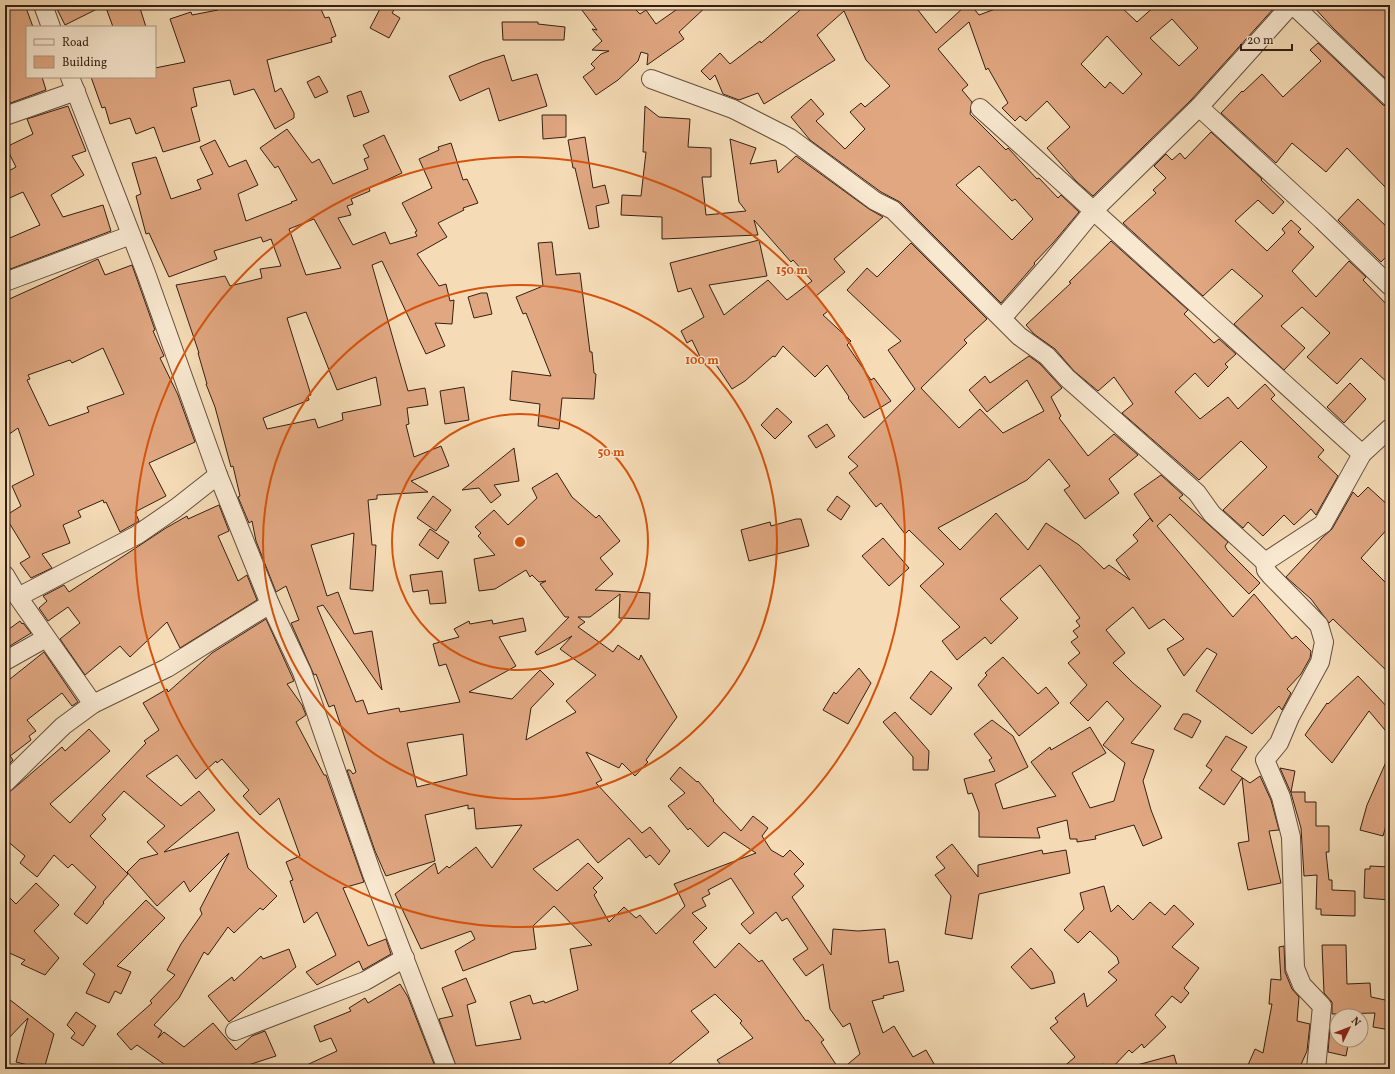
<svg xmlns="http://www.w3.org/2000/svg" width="1395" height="1074" font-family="Vollkorn,serif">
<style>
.building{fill:#e0a781;stroke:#351f14;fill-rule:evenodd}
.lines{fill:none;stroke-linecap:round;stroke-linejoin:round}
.street-casing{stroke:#654e3c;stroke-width:20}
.street{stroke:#f8e8d0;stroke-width:18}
.ring{fill:none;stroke:#d6530d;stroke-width:2}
.centre{fill:#d6530d;stroke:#f8e8d0;stroke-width:2}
.ring-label{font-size:12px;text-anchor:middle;font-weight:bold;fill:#d6530d;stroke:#f8e8d0;stroke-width:3;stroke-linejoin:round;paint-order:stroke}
</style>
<rect width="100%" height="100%" fill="#f5dcb6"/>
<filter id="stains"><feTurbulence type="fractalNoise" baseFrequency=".005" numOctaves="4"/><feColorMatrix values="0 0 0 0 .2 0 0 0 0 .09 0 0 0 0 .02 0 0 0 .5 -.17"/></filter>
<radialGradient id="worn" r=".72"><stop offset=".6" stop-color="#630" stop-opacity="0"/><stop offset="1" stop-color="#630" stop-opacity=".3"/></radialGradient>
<g class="building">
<path d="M5,5H25L33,27H27V77H42L46,90L5,105Z"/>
<path d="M55,5H139L146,27H113L105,5L65,25Z"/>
<path d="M218,5H319L325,18L329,17L336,36L331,38L332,42L267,60L275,92L281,88L294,113V118L275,129L254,89L234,95L230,80L193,88L197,106L191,108L200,141L163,152L154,127L136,134L130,118L110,124L105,107L102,108L91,77H155V68L185,62L170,19L191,12L192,15L218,10Z"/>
<path d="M382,5H397L392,13L400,18L389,38L370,28Z"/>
<path d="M578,5H631L640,14L646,10L656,24L683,5H708L679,32L684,39L647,65L648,54L641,52L638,61L618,80L596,95L583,77L595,68L591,64L601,54L609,51L592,50L602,41L592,29L597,30Z"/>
<path d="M806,5H914L936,33L964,7L963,5H971L979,15L1006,5H1119L1137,22L1156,5H1272L1275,7L1191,100L1093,196L1076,181L1047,148L1070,127L1047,101L1026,121L1020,116L1015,121L1002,108L1008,103L988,68L986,70L969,22L938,49L968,85L962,90L972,102L970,114L1006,150L1008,148L1037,179L1039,178L1058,198L1061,195L1079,212L1053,243L1034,263L1035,264L1001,303L900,202L881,192L810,140L791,117L811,99L824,114L816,121L845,149L865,129L850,112L861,103L865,107L890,86L866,60L844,11L817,35L835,60L764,104L758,93L739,100L723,94L715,75L710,80L701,71L720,53L730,64L760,41L761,43ZM1172,19L1198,48L1179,66L1150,38ZM1107,36L1142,74L1123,94L1110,82L1105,88L1081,64ZM979,166L1012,201L1015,199L1033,219L1012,240L956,185Z"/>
<path d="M1312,5H1390V83L1333,28Z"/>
<path d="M502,22H538V24L565,27L564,40H503Z"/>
<path d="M1318,43L1383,105L1390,107V192L1347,148L1326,172L1292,143L1276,163L1221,113L1242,91L1243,92L1262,74L1283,97L1321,61L1310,50Z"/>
<path d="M504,55L512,81L537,74L547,106L499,121L489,88L460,101L449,76L482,62Z"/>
<path d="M319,76L328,92L315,98L307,82Z"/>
<path d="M361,91L369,112L354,117L347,96Z"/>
<path d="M68,106L86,151L72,156L84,175L51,195L63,217L103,205L111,231L5,271V240L40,225L23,192L5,200V173L16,167L6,147L33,134L27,119Z"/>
<path d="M645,106L659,117L690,119L688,147L711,148V177H702L706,215L746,211L739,202L730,139L756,148L750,164L776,160L778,173L796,156L869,209L883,217L834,259L845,272L816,296L828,311L823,315L851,341L847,345L871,380L874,378L891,401L864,418L848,398L849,397L827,365L815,377L783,346L775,357L773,356L745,381L732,389L711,357L702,361L692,340L687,343L681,331L704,317L691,288L678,292L670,263L759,240L767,276L709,285L724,315L768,280L787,300L812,281L793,260L791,262L754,220L758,235L662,239V217L621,215L622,195L641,196L646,152H643Z"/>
<path d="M542,115H566V137L543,139Z"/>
<path d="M287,129L312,163L319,159L333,184L368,169L364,159L369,157L363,145L384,135L402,173L369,188L370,191L351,199L353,204L347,206L351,215L338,218L353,245L385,232L390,244L417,236L415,232L417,231L402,203L432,188L419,159L439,150L438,147L451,143L463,180L467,179L478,203L463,208L464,210L438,223L447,237L417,254L439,286L446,284L450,301L454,300L452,324L435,323L445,346L426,354L382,261L372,265L408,391L425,388L428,405L407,408L409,424L406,425L414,457L441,446L449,466L411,481L428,492L377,495V499L368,500L372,545H376L373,591L350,589L354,533L311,545L327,596L338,592L354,634L372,631L382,690L323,605L317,607L356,702L363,700L368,714L399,708L400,712L460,702L446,664L439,666L433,644L459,637L454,629L469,621L470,624L492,620L493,624L523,618L526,631L499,637L516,666L469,692L512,699L540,670L554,684L531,708L526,740L576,712L566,701L596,675L560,649L572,636L550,649L537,655L535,652L569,617H565L540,584L546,581L539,582L532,575L530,577L526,570L495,589L479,591L474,559L495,555L478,536L481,533L475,527L494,510L508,525L537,498L532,488L557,473L572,497L596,518L599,515L620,541L600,558L613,574L595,590L650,593L649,619L619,618L620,594L590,617H578L585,622L578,627L613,652L618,645L639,660L641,655L677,717L646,760L648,762L635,776L622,763L619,768L586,752L602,780L596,783L642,833L650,827L670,851L659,865L650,855L646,858L629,838L598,863L578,839L533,869L557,891L588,863L603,878L593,888L597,892L594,895L609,922L624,907L636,918L640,915L656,934L685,906L674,884L756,853L724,832L708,847L690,828L688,830L668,806L685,793L670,779L680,767L697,782L698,781L714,800L713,801L741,831L753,816L768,828L762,836L771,850L783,857L790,850L804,864L794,874L804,886L792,897L831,955L833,929L858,931L885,929L889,963L898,961L904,991L883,996L884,998L872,1001L883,1033L894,1026L913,1057L926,1050L937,1069H842L860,1054L850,1023L843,1027L830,1009L823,964L806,976L793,959L808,949L787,918L782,921L776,912L750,934L741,924L754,913L731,878L708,890L710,894L702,898L706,906L692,913L707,928L693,942L715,968L739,943L759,962L762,960L806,1021L808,1020L824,1040L821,1042L839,1069H724L717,1060L753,1038L740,1023L742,1021L715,994L691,1011L709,1032L663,1069H530V1067L514,1069H457L439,1019L453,1016L442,988L466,978L476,1002L467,1005L476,1046L521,1039L510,1002L530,995L533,1004L544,1001L545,1003L578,990L570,949L592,945L554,906L533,926L536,949L513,952L463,971L455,951L475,939L471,931L421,949L395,894L435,863L438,874L447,866L449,868L476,847L492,868L522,825L476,829L474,808L468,809V805L425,815L435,861L386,876L375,851L347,770H350L353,774L356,772L334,705L329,707L316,674L314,675L291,623L299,620L286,586L276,592L256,541L252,521L249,523L238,497L240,496L233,466L231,467L215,407L206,384H207L198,353H199L176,285L225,276L230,286L262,278L260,269L281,266L271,239L263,242L261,237L214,251L217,259L169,277L149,233L146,234L136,196L141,194L132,163L156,157L171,199L201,189L197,180L213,174L200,147L215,140L229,167L246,160L258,185L238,194L246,221L292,203L291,202L297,200L278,166L275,168L260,148ZM314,219L341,268L306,275L289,229ZM306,312L337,390L376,377L381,405L342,413L343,420L318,428L315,419L267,429L263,418L309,400L308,396L311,395L287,318ZM463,734L467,775L417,787L407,743Z"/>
<path d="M1211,132L1262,179L1261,180L1284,202L1273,214L1258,200L1235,221L1267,251L1285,233L1282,229L1291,220L1301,229L1298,232L1314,247L1292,271L1316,297L1349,261L1366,277L1363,280L1390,308V385L1361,358L1337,384L1307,357L1330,333L1302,307L1281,326L1305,348L1284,370L1234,324L1263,296L1232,269L1203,296L1123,223L1156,193L1153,190L1166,178L1154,166L1166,154L1172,160L1180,153L1185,159Z"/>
<path d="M585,137L593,188L605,185L609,203L596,206L599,227L589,229L575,168H573L568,140Z"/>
<path d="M1358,199L1390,230V253L1381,262L1338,220Z"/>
<path d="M1111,241L1188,310L1184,314L1214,343L1219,339L1236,354L1225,364L1228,367L1208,387L1195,373L1175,392L1200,419L1228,397L1238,409L1265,384L1275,395L1271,399L1324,450L1318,457L1338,476L1316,515L1311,509L1294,525L1284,515L1263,536L1248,522L1243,528L1223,510L1267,467L1241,441L1199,480L1122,413L1133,404L1114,377L1098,391L1074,371L1055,349L1034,334L1026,325L1071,283L1069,282Z"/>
<path d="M552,242L556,275L580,273L590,352H592L594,373L596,374L594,399L562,398L559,429L538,426L540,404L510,400L512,371L551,376L526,313L523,314L516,297L543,286L538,243Z"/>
<path d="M911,243L987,319L964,340L967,343L921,388L959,428L980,409L1003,433L1044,411L1027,380L987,412L969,390L985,376L990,383L1029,356L1040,364L1062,388L1051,397L1061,416L1059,418L1088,456L1114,434L1138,455L1109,479L1119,493L1085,519L1064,490L1070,486L1049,459L1027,480L938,528L960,550L996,513L1028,550L1046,523L1079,545L1104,569L1109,565L1130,580L1116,560L1138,541L1133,535L1150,518L1153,522L1134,494L1161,475L1183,495L1179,498L1228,542L1225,546L1227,550L1260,583L1249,594L1170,514L1157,526L1233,617L1254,594L1292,639L1296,636L1311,651L1310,658L1301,674L1287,689L1291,693L1282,710L1279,706L1252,734L1196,691L1217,654L1207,648L1184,676L1167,649L1184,639L1164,619L1149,629L1133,607L1106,630L1125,653L1113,663L1133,683L1161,706L1131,743L1154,750L1143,781L1151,810L1162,838L1143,846L1134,825L1095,836L1096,839L1077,842V839H1070L1067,820L1037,828L1040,838L979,837V812L972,793L968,794L964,779L995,771L989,760L992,758L974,734L992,720L1013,736L1028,767L995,784L1003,809L1056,796L1031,762L1050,747L1051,750L1090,727L1106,753L1072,773L1090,808L1114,801L1125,763L1103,745L1124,719L1107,701L1088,721L1070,703L1087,685L1068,663L1080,653L1071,642L1078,637L1073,631L1080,626L1076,621L1080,618L1040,565L1000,599L1018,618L991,644L985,637L957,660L942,641L960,627L920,586L944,564L909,530L905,534L881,503L876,507L849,473L858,466L848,457L915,389L888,350L901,341L847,290L867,268L877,277Z"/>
<path d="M98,259L105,275L132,265L155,330L153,331L164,356L160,358L178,395L195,442L149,463L166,496L135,512L139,521L120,532L106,502L104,503L103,500L78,511L81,517L63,525L70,543L42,554L52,568L31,578L20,563L30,557L5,516L21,506L12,486L34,475L18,428L5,437V301ZM103,348L124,394L87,407L89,412L49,426L27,380L30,379L28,375L70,360L72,363Z"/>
<path d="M481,293H487L492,314L474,318L468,297Z"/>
<path d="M1350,383L1366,399L1344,423L1327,407Z"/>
<path d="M464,387L469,420L445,424L440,391Z"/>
<path d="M777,408L792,422L775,439L761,425Z"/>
<path d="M827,424L835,436L816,448L808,436Z"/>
<path d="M514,448L519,481L494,485L501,495L491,503L479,488L462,490Z"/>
<path d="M1368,487L1390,507V526L1361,558L1390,587V674L1333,619L1329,623L1311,599L1286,577L1322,538L1332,529L1353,492L1358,497Z"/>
<path d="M433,496L451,510L436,531L417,518Z"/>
<path d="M837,496L850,506L841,520L827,510Z"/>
<path d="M219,505L229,531L218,536L238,581L247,575L257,600L180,648L167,622L130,657L120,646L85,675L60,639L80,623L68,607L48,621L39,608L47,601L43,596L64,585L69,592L166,528L187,516L188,519Z"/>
<path d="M796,519H801L809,546L749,561L741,530L770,522L771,526Z"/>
<path d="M430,529L449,542L438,559L419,545Z"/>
<path d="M883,538L909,568L889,586L862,556Z"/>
<path d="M442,571L446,603L430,604L428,590L413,592L410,575Z"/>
<path d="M266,619L294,681L287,684L302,705L306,715L296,722L324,775H326L364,882L343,888L368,946L386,939L391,954L363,970L359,961L317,985L306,972L336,955L317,912L304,923L290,881L293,880L286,862L300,856L279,798L260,815L243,796L249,790L222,759L217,763L216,761L196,779L177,755L146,776L181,806L199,791L215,810L164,852L238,832L248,868L277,896L263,910L260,908L234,933L228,927L208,955L204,952L179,998L154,1025L162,1031L158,1038L164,1032L184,1047L213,1023L236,1050L252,1036L265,1031L276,1056L236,1069H171L137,1045L131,1050L117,1034L152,1003L150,1001L175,975L167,970L181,944L202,914L200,909L229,853L190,892L184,881L157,906L127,872L140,859L158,854L147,842L165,826L124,791L102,815L106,819L90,836L128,874L103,902L104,903L87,924L74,914L96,887L72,864L68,868L54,855L37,877L20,863L25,856L5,839V793L12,790L62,747L65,751L89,729L110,751L50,804L70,823L146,743L144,741L159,730L143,703L167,689L168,692L212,653Z"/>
<path d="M20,621L22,624L23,623L31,633L5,649V632Z"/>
<path d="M44,652L78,702L72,706L62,693L27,720L36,731L29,736L31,740L10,756L13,760L5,768V683Z"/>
<path d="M1003,657L1038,694L1046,687L1059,703L1019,736L978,685L987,675L985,673Z"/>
<path d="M859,668L871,683L848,724L823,710L834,692L836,694Z"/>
<path d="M931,671L952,688L931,715L910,698Z"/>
<path d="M1358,676L1390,710V736L1369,711L1332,763L1305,735L1327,703L1328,704Z"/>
<path d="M895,712L929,751L928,770H913V757L883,722Z"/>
<path d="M1183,714H1188L1201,721L1192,738L1174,729Z"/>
<path d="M1226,736L1247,747L1231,770L1250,783L1260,776L1271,800L1279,830L1269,831L1281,883L1248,890L1238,843L1249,841L1242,778L1224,805L1199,788L1212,770L1206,766Z"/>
<path d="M1390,753V812L1383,836L1360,830L1367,805Z"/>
<path d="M1280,768L1295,771L1291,792H1305V802H1316V826H1329V852H1326L1329,880H1332V890L1355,891V916L1321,915V909H1316L1317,875L1304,876L1301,828L1291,793Z"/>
<path d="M952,844L978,877V865L1042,850L1043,854L1066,850L1070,873L979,894L972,939L945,934L951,896L935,875L945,868L936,857Z"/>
<path d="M1370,866L1390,867V900L1364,898L1365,869H1370Z"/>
<path d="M36,883L59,905L34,931L59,958L45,975L21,964L25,960L5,951V893L16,904Z"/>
<path d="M1104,886L1111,912L1118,905L1133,920L1150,902L1165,915L1174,905L1194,924L1172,947L1199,968L1184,988L1189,993L1181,1003L1172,996L1155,1015L1166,1027L1144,1048L1142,1044L1132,1053L1129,1050L1111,1069L1103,1064L1097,1069H1061L1075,1057L1050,1028L1058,1022L1055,1018L1084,993L1087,1007L1117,980L1108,972L1119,963L1117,957L1090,931L1078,943L1064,930L1084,909L1080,893Z"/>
<path d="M146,900L165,918L117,966L131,972L121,994L115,991L109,1003L86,993L95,974L83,964Z"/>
<path d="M1322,945H1346L1347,984L1370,983L1371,997L1390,1001V1030L1373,1027L1375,1013L1332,1014V1002L1324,993Z"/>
<path d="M1284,946L1285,972L1292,989L1299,997L1297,1021L1310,1024L1307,1051L1299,1069H1256L1248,1065L1255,1049L1263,1053L1272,1004H1269L1271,979L1281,980L1279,947Z"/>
<path d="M1031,948L1052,972L1055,983L1031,989L1011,967Z"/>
<path d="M289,949L296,967L229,1022L208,996L232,977L234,981L261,956L263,959Z"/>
<path d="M400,984L408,997L436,1069H298L337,1051L331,1038L320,1042L314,1026L351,1011L349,1008L365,998L368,1003Z"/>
<path d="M5,996L54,1034L44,1069L16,1062L28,1018L5,1042Z"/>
<path d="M76,1012L96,1026L83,1046L71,1038L75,1033L67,1025Z"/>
<path d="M1330,1028L1337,1029V1040H1349L1346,1056L1328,1052Z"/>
<path d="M1174,1055L1178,1069H1137V1065Z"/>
</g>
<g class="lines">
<g class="street-casing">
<g id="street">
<path d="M43,5L51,27"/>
<path d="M1293,5L1390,97"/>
<path d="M70,77L146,273L218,475L270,604L302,672L372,874L447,1069"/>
<path d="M651,79L733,109L790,138L875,201L893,210L1019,336L1047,356L1067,378L1197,493L1212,514L1265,562"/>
<path d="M1199,107L1322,220L1390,286"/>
<path d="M980,108L1362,454"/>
<path d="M5,116L76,91"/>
<path d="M5,282L131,235"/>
<path d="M1002,318L1049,265L1094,210L1199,107L1291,5"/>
<path d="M5,575L18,597L93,704"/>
<path d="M18,597L137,535L176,508L218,475"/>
<path d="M5,661L46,638"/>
<path d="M5,783L63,726L93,704L167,668L270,604"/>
<path d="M235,1031L365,981L405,958"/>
<path d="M1316,1069L1322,1006L1302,985L1295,968L1291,837L1281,797L1265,760L1279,743L1290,717L1320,662L1324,642L1319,625L1270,575L1266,570L1265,562L1323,524L1362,454L1390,428"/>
</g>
</g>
<use href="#street" class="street"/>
</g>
<g class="ring">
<circle cx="520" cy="542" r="128"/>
<circle cx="520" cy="542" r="257"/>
<circle cx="520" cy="542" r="385"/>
</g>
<circle cx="520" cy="542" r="6" class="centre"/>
<g class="ring-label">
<text x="792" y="274">150 m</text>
<text x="702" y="364">100 m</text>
<text x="611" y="456">50 m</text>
</g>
<rect width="1395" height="1074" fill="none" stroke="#f5dcb6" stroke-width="20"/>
<rect x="6" y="6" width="1383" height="1062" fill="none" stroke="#351f14" stroke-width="2"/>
<rect x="10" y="10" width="1375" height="1054" fill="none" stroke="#351f14"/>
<rect x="26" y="26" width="130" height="52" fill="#f8e8d0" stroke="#aa9885"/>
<rect x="34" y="39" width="20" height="6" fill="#f8e8d0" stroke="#aa9885"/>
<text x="62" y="46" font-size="12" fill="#351f14">Road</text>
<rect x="34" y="56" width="20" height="12" fill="#e0a781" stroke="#aa9885"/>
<text x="62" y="66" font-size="12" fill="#351f14">Building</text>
<g transform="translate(1349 1028) rotate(47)"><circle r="19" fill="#f8e8d0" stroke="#aa9885"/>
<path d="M0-3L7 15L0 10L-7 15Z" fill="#8f2418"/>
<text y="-6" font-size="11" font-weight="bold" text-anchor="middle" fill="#351f14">N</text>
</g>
<path d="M1241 44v6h51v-6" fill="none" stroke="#351f14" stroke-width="2"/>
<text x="1247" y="44" font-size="12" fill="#351f14" stroke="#f8e8d0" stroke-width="3" paint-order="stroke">20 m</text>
<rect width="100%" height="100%" filter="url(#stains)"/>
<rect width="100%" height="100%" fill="url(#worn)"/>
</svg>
